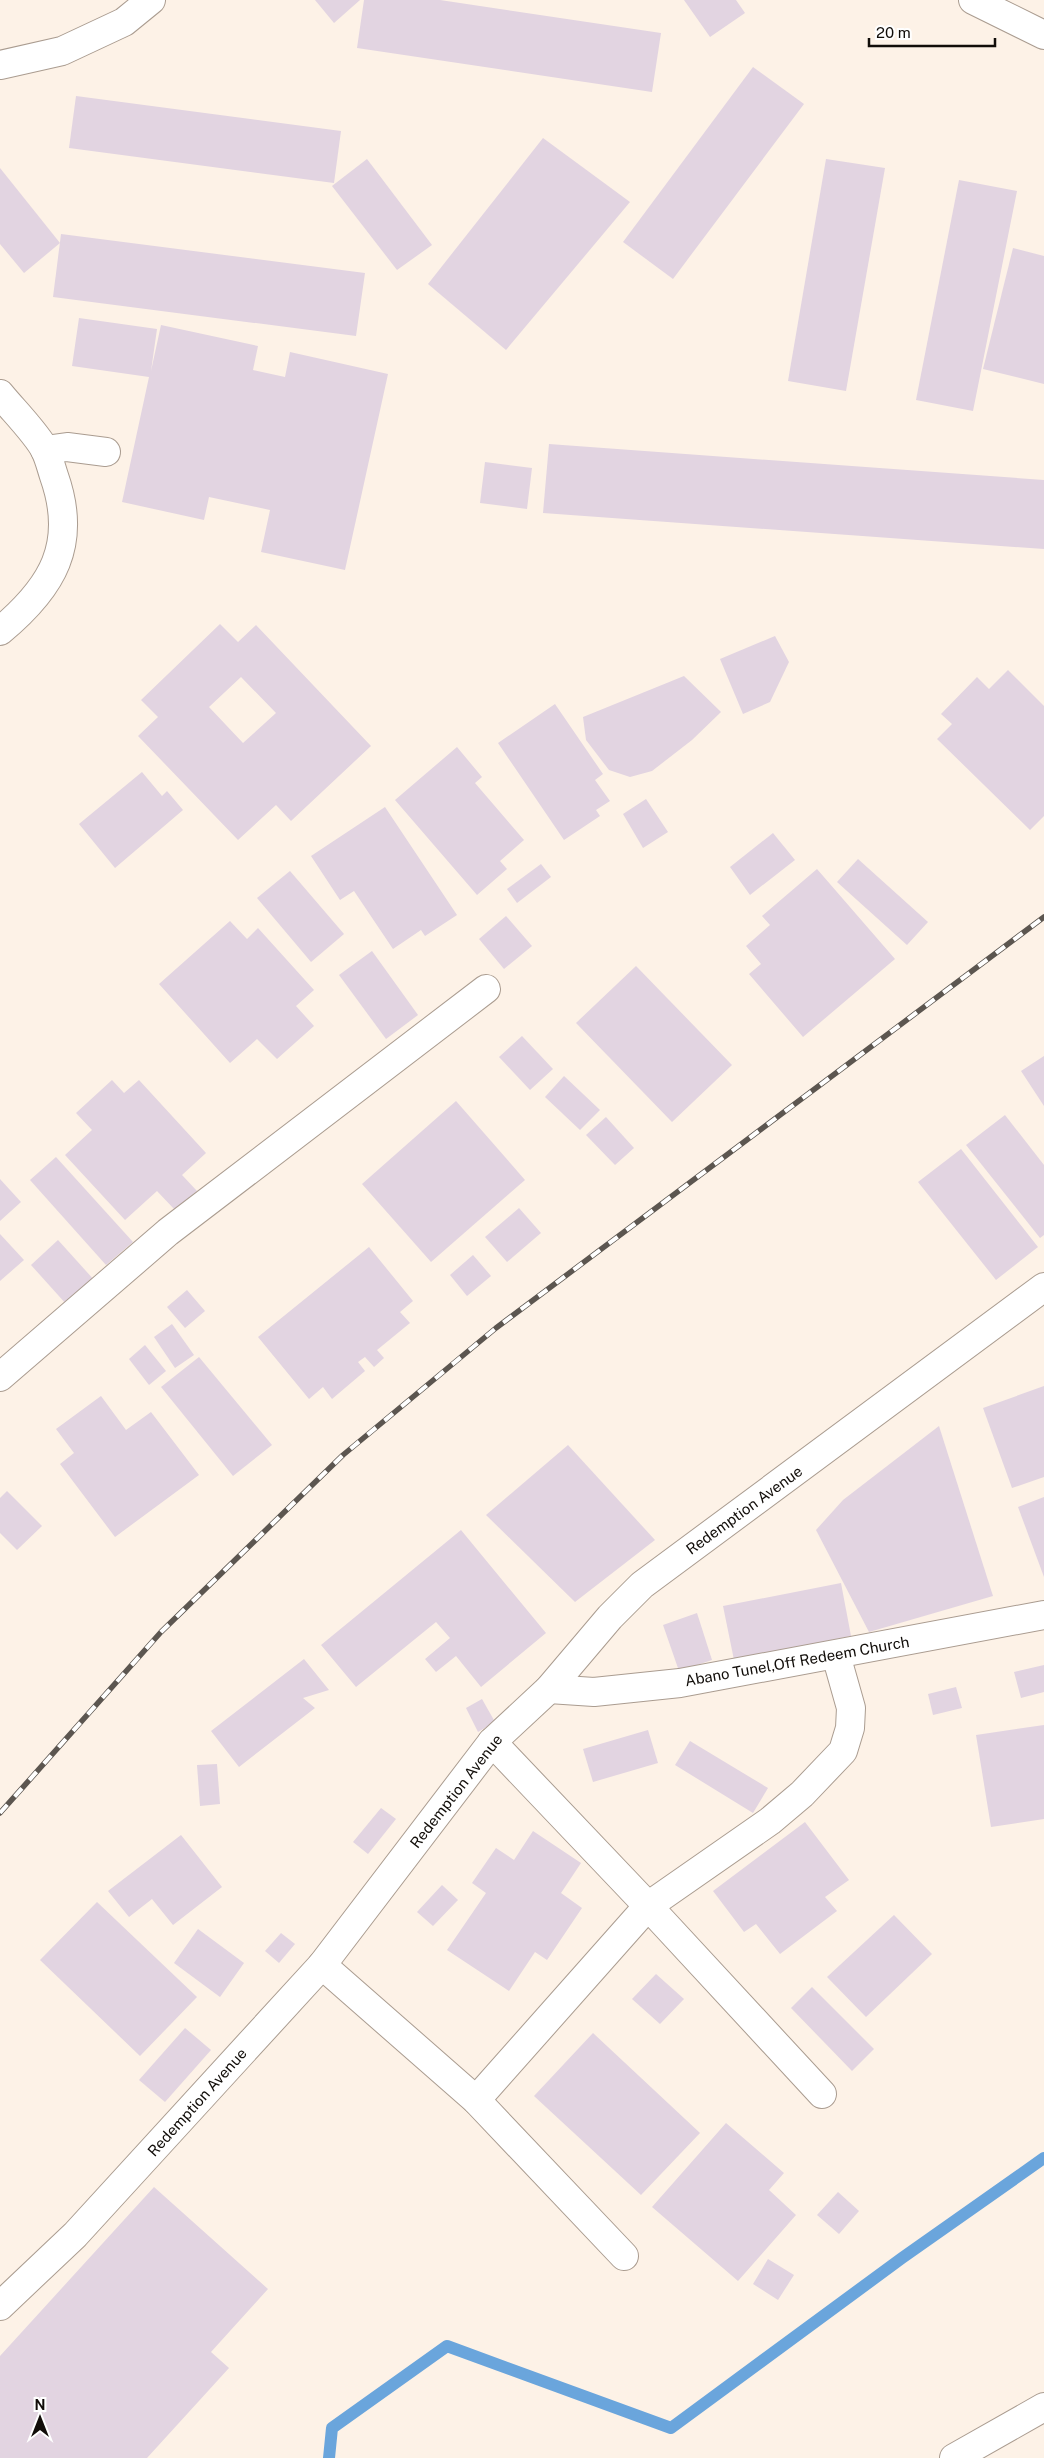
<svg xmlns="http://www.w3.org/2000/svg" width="1044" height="2458" font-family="'Public Sans',sans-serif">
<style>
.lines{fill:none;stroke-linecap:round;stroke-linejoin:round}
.stream{stroke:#6aa5dc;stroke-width:12}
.building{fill:#e2d4e1;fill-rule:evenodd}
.street-casing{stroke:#aa9c90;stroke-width:30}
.secondary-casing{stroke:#aa9c90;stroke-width:30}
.street{stroke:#fff;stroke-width:28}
.secondary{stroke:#fff;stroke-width:28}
.rail-casing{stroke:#5c5650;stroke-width:5.5}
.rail{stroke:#fff;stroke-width:4;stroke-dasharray:11;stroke-linecap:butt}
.labels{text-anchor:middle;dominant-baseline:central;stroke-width:4;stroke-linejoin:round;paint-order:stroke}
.street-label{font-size:15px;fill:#110d09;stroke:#fff}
</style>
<rect width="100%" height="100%" fill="#fdf2e7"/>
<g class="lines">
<path class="stream" d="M329,2458L332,2428L447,2346L671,2428L902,2258L1044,2158"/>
</g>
<g class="building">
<path d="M315,0H360L334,23Z"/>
<path d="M364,0H440L661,33L652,92L357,48Z"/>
<path d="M684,0H736L745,13L710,37Z"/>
<path d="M753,67L804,104L673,279L623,242Z"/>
<path d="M76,96L341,131L334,183L69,148Z"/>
<path d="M543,138L630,202L506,350L428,284Z"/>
<path d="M367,159L432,245L397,270L332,186Z"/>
<path d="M826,159L885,168L846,391L788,381Z"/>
<path d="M0,168L60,243L24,273L0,244Z"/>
<path d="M959,180L1017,191L973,411L916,400Z"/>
<path d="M61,234L365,273L356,336L53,297Z"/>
<path d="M1013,248L1044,256V384L983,369Z"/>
<path d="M79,318L157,329L151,371L161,325L258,346L253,370L285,377L290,352L388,374L345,570L261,552L270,510L209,497L204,520L122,502L149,377L72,366Z"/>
<path d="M549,444L1044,480V549L543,513Z"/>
<path d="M485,462L532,468L527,509L480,503Z"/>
<path d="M220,624L238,642L256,625L371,746L291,821L276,805L238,840L138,736L158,717L141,700ZM241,677L276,713L243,743L209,707Z"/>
<path d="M775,636L789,662L770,702L743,714L720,659Z"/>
<path d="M1008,670L1044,706V816L1030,830L937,739L952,724L941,714L977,677L989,689Z"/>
<path d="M684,676L721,712L692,740L652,771L630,777L609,770L586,740L583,717Z"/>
<path d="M555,704L603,774L595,780L610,801L596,810L600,816L564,840L498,743Z"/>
<path d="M457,747L482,777L475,783L524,840L500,861L507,869L477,895L395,800Z"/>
<path d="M142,772L162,796L167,791L183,810L115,868L79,824Z"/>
<path d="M646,799L668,832L643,848L623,814Z"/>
<path d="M385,807L457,915L425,936L421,930L393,949L354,891L340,900L311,856Z"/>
<path d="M773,833L795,860L750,895L730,867Z"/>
<path d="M858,859L928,922L907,945L837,882Z"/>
<path d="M541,864L551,877L517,903L507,889Z"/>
<path d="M817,869L895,959L803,1037L749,974L761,964L746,946L770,925L762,916Z"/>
<path d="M290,871L344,934L311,962L257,898Z"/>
<path d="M506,916L532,946L504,969L479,939Z"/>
<path d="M230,921L247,939L258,928L314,990L296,1006L314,1026L277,1059L257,1039L230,1063L159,984Z"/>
<path d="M372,951L418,1015L386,1039L339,975Z"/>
<path d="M636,966L732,1065L672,1122L576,1023Z"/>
<path d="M522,1036L553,1069L530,1090L499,1057Z"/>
<path d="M1044,1056V1106L1021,1071Z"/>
<path d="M564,1076L600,1110L580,1130L545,1097Z"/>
<path d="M112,1080L124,1093L139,1080L206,1153L182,1175L197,1191L175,1210L157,1191L125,1220L65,1155L92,1130L76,1113Z"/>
<path d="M456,1101L525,1180L431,1262L362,1184Z"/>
<path d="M1005,1115L1044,1165V1235L1040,1238L966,1145Z"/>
<path d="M606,1117L634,1148L615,1165L586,1135Z"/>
<path d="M961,1149L1038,1247L996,1280L918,1182Z"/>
<path d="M56,1157L133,1242L106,1265L30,1180Z"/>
<path d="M0,1179L21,1202L0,1221Z"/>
<path d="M519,1208L541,1233L507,1262L485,1237Z"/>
<path d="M0,1234L24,1260L0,1281Z"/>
<path d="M58,1240L95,1281L67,1305L31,1265Z"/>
<path d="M369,1247L413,1301L400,1312L410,1323L377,1350L384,1358L374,1367L365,1357L358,1362L365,1371L332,1399L323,1387L309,1399L258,1337Z"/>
<path d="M473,1255L491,1276L467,1296L450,1275Z"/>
<path d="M187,1290L205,1311L185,1328L167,1307Z"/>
<path d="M172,1324L194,1355L175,1368L154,1337Z"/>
<path d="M145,1345L166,1371L149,1385L129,1359Z"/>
<path d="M199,1357L272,1445L233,1476L161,1387Z"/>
<path d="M1044,1386V1477L1012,1488L983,1408Z"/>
<path d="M101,1396L126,1430L151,1412L199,1475L115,1537L60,1464L74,1453L56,1429Z"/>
<path d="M939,1426L993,1596L869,1632L816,1530L843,1500Z"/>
<path d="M568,1445L655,1540L575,1602L486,1515Z"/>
<path d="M7,1491L42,1526L17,1550L0,1533V1498Z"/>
<path d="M1044,1497V1577L1018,1507Z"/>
<path d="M461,1530L546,1633L481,1687L456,1656L436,1672L425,1659L450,1638L436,1622L356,1687L321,1645Z"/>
<path d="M841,1583L851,1636L734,1660L723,1606Z"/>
<path d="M697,1613L712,1660L679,1671L663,1625Z"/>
<path d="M304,1659L329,1690L303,1698L315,1708L239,1767L211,1731Z"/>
<path d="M1044,1665V1692L1021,1698L1014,1672Z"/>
<path d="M956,1687L962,1708L933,1715L928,1694Z"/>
<path d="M482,1699L495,1722L478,1732L466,1708Z"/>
<path d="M1044,1725V1819L991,1827L976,1735Z"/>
<path d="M648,1730L658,1763L593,1782L583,1749Z"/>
<path d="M690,1741L768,1788L753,1813L675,1765Z"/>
<path d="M217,1764L220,1804L200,1806L197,1765Z"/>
<path d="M381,1808L396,1819L368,1854L353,1842Z"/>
<path d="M805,1822L849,1880L825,1897L837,1911L780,1954L756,1924L744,1932L713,1891Z"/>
<path d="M533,1831L581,1863L561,1893L582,1908L547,1960L535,1952L509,1991L447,1950L486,1893L472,1883L496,1848L514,1860Z"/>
<path d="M181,1835L222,1887L173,1925L152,1899L129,1917L108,1891Z"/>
<path d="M442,1885L458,1900L433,1926L417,1912Z"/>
<path d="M97,1902L197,1997L140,2056L40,1960Z"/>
<path d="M894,1915L932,1954L866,2017L827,1977Z"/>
<path d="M198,1929L244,1963L220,1997L174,1963Z"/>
<path d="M281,1933L295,1944L279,1963L265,1951Z"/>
<path d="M656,1974L684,1999L660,2024L632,1999Z"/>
<path d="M812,1987L874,2049L852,2071L791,2008Z"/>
<path d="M185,2028L211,2050L165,2102L139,2080Z"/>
<path d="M593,2033L700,2133L641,2195L534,2096Z"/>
<path d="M726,2123L784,2173L769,2190L796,2215L738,2281L652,2207Z"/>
<path d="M154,2187L268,2289L211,2352L229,2368L147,2458H0V2356Z"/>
<path d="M838,2192L859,2211L839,2234L817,2215Z"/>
<path d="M768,2259L794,2275L778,2300L753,2284Z"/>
</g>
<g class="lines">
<g class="street-casing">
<g id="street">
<path d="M973,0L1044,35"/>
<path d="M0,65L62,51L124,22L151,0"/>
<path d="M0,394C13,410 37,434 45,450C49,458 51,467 54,476C78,544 53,587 0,631"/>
<path d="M45,450L67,447L106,452"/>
<path d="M0,1377L168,1232L486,989"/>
<path d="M549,1689L594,1692L680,1683L1044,1615"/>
<path d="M492,1742L648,1906L822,2094"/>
<path d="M322,1965L476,2100L624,2256"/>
<path d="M476,2100L648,1906L770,1821L802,1794L843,1751L850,1728L851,1708L836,1655"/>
<path d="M0,2306L75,2235L322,1965L492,1742L549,1689L610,1617L642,1585L1044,1287"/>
</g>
</g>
<g class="secondary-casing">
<path id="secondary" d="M954,2458L1044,2407"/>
</g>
<use href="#street" class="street"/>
<use href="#secondary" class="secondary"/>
<g class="rail-casing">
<path id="rail" d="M0,1813L161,1632L343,1455L496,1328L1044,917"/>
</g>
<use href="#rail" class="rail"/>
</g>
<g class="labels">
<g class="street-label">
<text transform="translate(744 1510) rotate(-36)">Redemption Avenue</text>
<text transform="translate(797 1661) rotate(-10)">Abano Tunel,Off Redeem Church</text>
<text transform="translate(456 1791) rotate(-52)">Redemption Avenue</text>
<text transform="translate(197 2102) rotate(-48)">Redemption Avenue</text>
</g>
</g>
<g transform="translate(40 2418)" stroke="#ffffff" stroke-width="4" paint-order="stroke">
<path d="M0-4L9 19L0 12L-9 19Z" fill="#110d09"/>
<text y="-8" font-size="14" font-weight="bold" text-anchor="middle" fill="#110d09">N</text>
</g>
<path d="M869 38v8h126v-8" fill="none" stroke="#110d09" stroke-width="2.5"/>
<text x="876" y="38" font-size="15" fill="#110d09" stroke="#ffffff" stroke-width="4" paint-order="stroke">20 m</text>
</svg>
